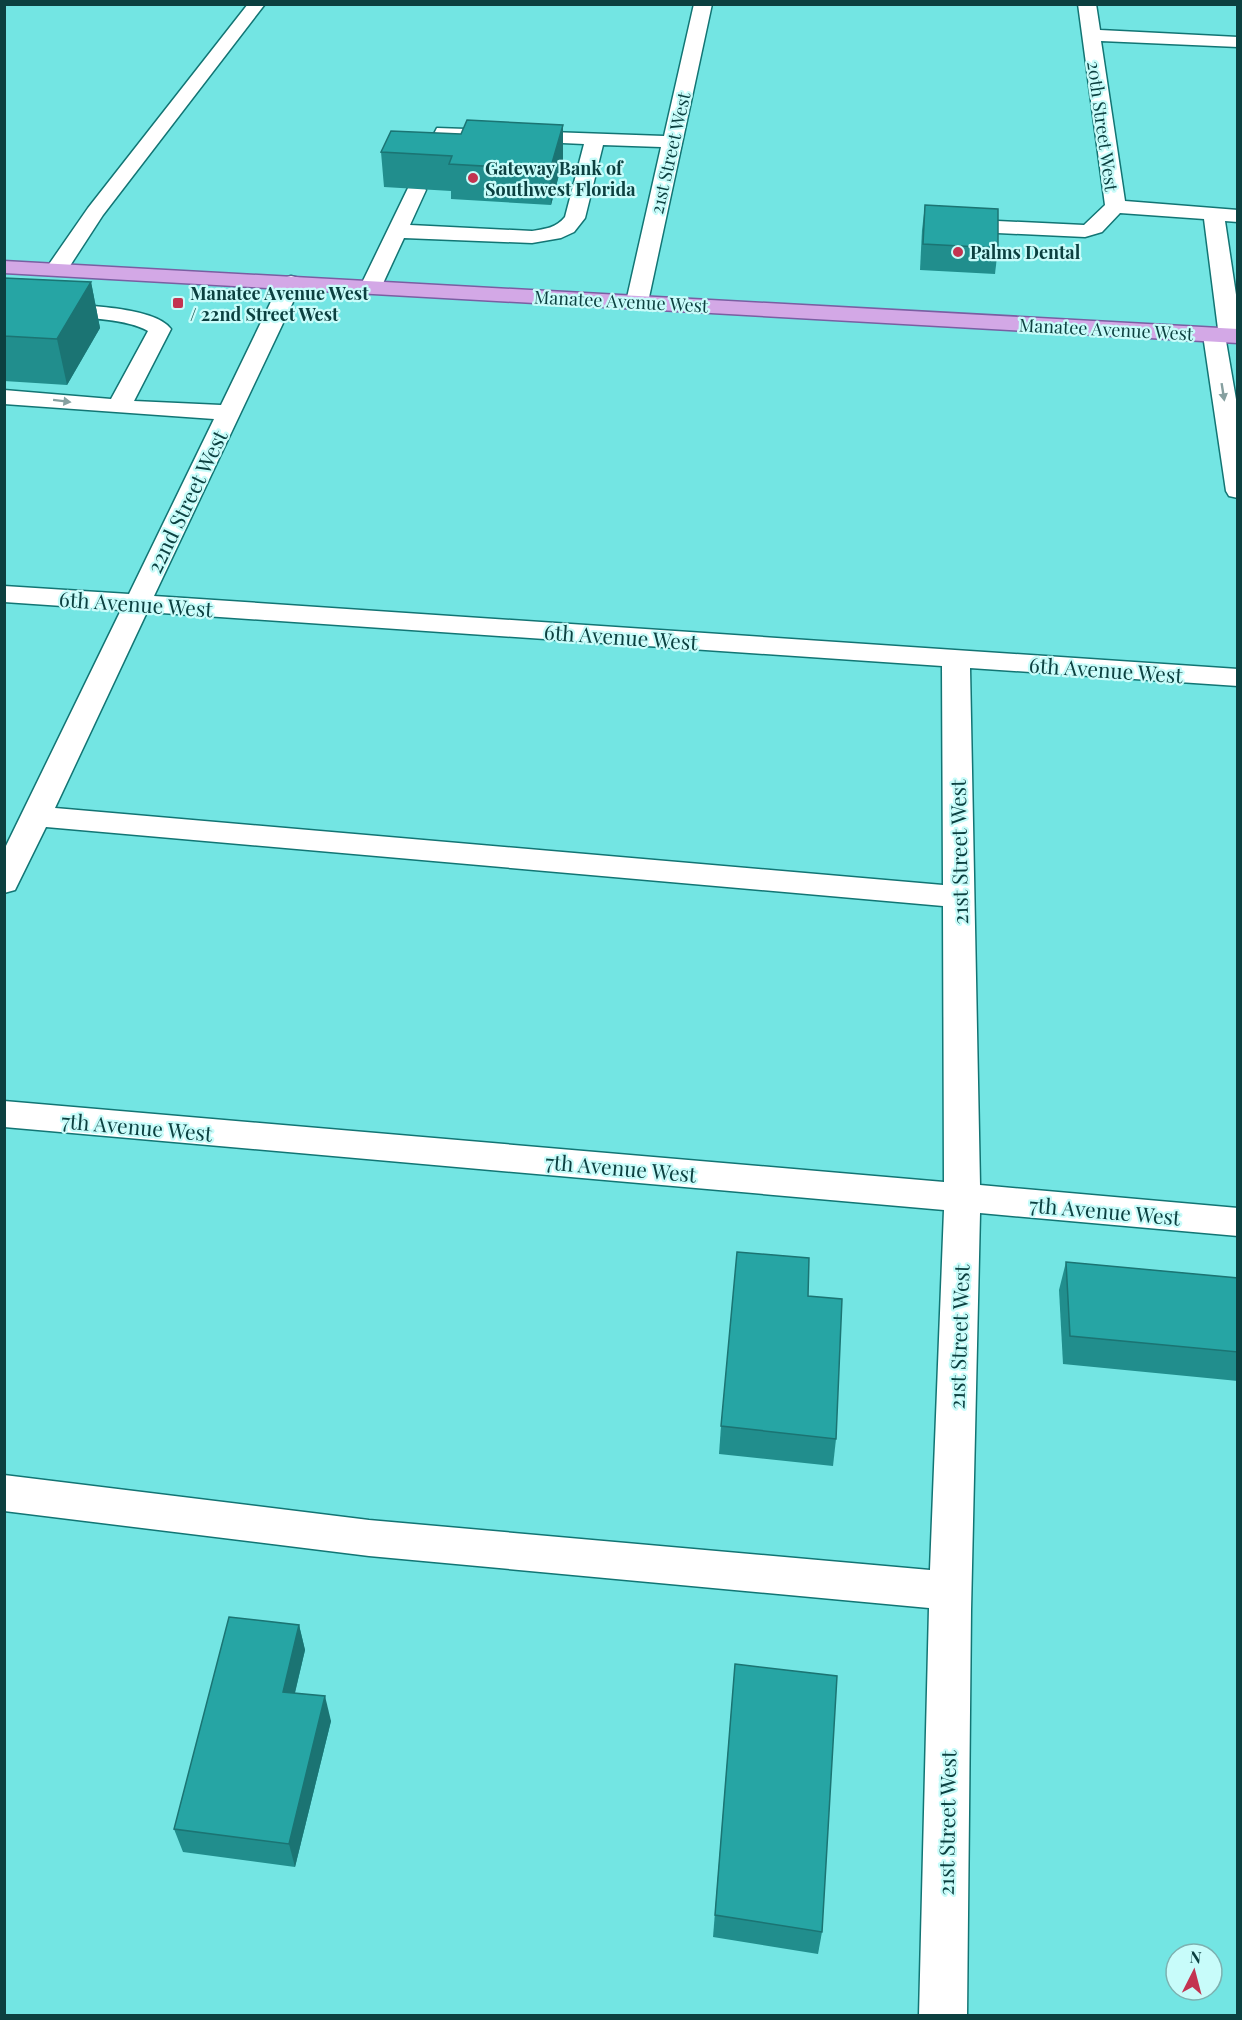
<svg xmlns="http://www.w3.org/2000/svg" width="1242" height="2020" font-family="'Playfair Display',serif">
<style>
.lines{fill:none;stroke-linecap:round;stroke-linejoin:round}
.minor-casing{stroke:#127574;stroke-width:3}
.major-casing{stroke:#7a5ea2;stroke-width:3}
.minor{fill:#fff;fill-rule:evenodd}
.major{fill:#d3a8e6;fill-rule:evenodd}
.wall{fill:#218e8d}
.shaded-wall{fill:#1b7473}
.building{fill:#26a5a4;stroke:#1b7473;stroke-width:1.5}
.oneway{fill:#86a0a0}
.poi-dot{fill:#c33350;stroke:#c8fcfa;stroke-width:2}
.labels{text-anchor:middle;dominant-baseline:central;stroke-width:4.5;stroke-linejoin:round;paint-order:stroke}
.far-street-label{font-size:18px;fill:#0c4040;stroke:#c8fcfa}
.far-poi-label{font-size:18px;font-weight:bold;fill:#0c4040;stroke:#c8fcfa;text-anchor:start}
.street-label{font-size:21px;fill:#0c4040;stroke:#c8fcfa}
</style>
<rect width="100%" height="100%" fill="#73e5e3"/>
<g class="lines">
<g class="minor-casing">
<g id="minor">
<path d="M248,4H265L103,215L64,275H48L45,270L88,208Z"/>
<path d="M694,4H712L648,302L645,307H629L626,302L661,147L603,145L585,218L574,232L561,238L532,243L404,238L379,292H363L360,287L409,186H423L426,190L410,225L532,231C545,229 556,228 565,217L584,144L451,138L434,171H420L417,167L437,128L664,136Z"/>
<path d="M1078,4H1096L1100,30L1238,37V47L1101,41L1125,201L1238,210V222L1225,221L1238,308V340L1226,341L1238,411V498L1229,496L1226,491L1203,335L1206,330L1218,329L1204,219L1120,213L1102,232L1085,237L977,232L970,230L967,226L970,222L977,220L1084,225L1105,205Z"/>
<path d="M291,276L299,278L302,283L154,596L1238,669V686L970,668L980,1185L1238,1208V1236L980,1213L971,1610L967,2016H919L929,1608L369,1556L4,1511V1475L369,1520L930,1570L944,1210L4,1127V1101L944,1182L943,906L46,827L15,890L4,893V850L121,610L4,602V586L129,594L214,419L4,404V390L111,399L148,331C116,313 42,318 4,318V304C38,304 152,301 171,329L134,401L221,405L280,283L283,278ZM147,612L942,666L943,885L55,808Z"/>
</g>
</g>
<g class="major-casing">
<path id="major" d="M4,261L1238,329V343L4,273Z"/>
</g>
<use href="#minor" class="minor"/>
<use href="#major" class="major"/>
</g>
<g class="wall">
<path d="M461,134L563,160L551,205L451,199V191L384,187L381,152Z"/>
<path d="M925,205L998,248L995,274L920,270L922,230Z"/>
<path d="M4,278L91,282L100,328L67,385L4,381Z"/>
<path d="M1066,1262L1238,1278V1381L1063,1364L1059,1290Z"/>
<path d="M808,1296L836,1439L833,1466L719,1454L721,1426Z"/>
<path d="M299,1625L305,1650L295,1693L331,1721L295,1867L183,1852L174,1829Z"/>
<path d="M735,1664L822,1932L818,1954L713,1937Z"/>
</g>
<g class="shaded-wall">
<path d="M563,125V160L551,205L550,170Z"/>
<path d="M91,282L100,328L67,385L57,339Z"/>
<path d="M299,1625L305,1650L289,1717L283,1692Z"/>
<path d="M325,1696L331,1721L295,1867L289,1844Z"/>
</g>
<g class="building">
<path d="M467,120L563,125L550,170L449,164L452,156L381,152L391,131L461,134Z"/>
<path d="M925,205L998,209V248L923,244Z"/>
<path d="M4,278L91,282L57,339L4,336Z"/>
<path d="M737,1252L809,1258L808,1296L842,1299L836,1439L721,1426Z"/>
<path d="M1066,1262L1238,1278V1352L1070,1336Z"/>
<path d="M229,1617L299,1625L283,1692L325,1696L289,1844L174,1829Z"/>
<path d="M735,1664L837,1676L822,1932L715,1915Z"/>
</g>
<defs><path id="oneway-solid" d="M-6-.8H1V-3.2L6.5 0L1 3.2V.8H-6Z" transform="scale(1.5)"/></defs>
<g class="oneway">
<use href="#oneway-solid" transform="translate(1223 392) rotate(81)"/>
<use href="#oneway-solid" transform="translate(62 401) rotate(7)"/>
</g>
<g class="poi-dot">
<circle cx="473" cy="178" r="6"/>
<circle cx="958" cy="252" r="6"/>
<rect x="172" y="297" width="12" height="12" rx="3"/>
</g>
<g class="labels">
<g class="far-street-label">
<text transform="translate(1103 126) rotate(82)">20th Street West</text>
<text transform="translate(670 153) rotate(-77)">21st Street West</text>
<text transform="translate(621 301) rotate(3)">Manatee Avenue West</text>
<text transform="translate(1106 329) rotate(3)">Manatee Avenue West</text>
</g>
<g class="far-poi-label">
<text x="485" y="168">Gateway Bank of<tspan x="485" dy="21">Southwest Florida</tspan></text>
<text x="970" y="252">Palms Dental</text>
<text x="190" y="293">Manatee Avenue West<tspan x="190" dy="21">/ 22nd Street West</tspan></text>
</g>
<g class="street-label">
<text transform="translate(186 501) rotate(-64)">22nd Street West</text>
<text transform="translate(136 603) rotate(4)">6th Avenue West</text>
<text transform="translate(621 636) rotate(4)">6th Avenue West</text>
<text transform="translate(1106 669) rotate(4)">6th Avenue West</text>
<text transform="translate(958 852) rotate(-91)">21st Street West</text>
<text transform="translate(137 1126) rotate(5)">7th Avenue West</text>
<text transform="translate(621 1167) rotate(5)">7th Avenue West</text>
<text transform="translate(1105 1210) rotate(5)">7th Avenue West</text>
<text transform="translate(958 1337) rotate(-88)">21st Street West</text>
<text transform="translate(946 1823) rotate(-89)">21st Street West</text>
</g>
</g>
<rect width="1242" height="2020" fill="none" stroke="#0c4040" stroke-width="12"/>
<g transform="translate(1194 1972) rotate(6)"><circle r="28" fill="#c8fcfa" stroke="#7db1b0" stroke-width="1.5"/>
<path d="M0-4.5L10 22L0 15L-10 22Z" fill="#c33350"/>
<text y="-9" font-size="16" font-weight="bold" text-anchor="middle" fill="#0c4040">N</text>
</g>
</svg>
